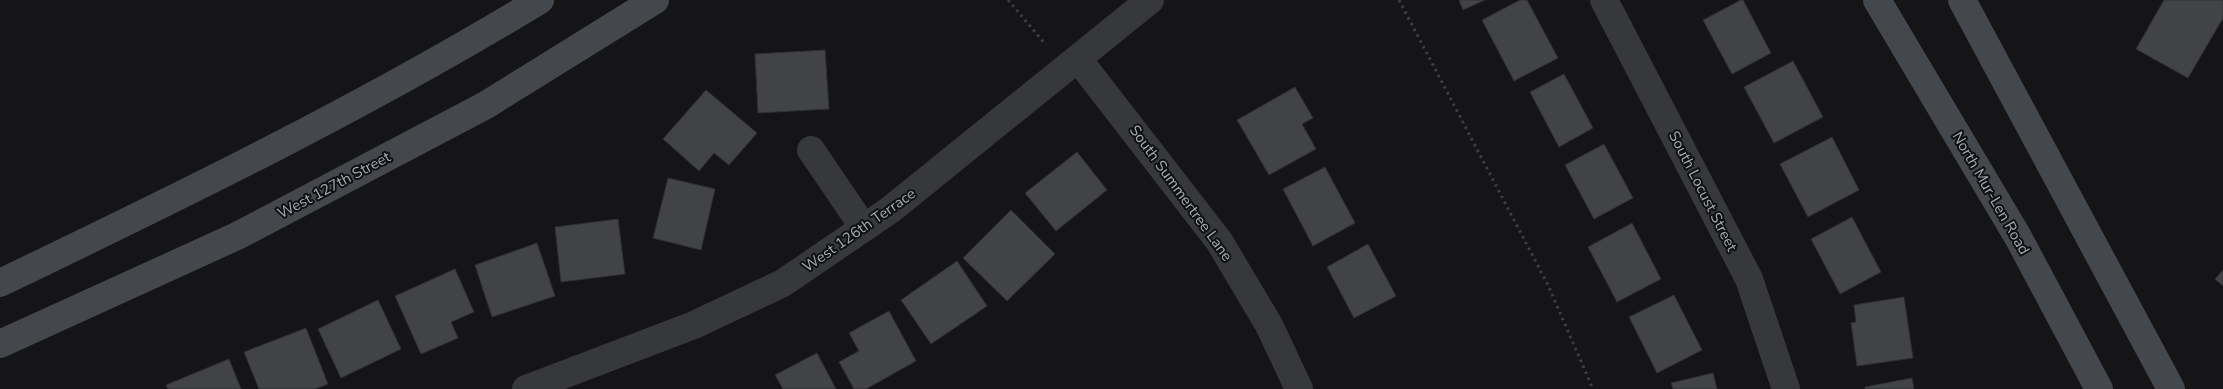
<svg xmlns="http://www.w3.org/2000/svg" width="2223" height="389" font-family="'Nunito Sans',sans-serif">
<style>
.building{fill:#414347;stroke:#2f3033}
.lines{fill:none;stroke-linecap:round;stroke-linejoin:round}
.path{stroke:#3c3f43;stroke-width:3;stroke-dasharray:2.5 4;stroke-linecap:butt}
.street{stroke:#36383c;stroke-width:28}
.secondary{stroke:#44474c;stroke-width:28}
.labels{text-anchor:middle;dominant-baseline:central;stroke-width:4;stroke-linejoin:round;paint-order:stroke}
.street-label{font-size:15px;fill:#a7aeb7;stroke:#101012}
</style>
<rect width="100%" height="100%" fill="#151517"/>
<g class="building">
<path d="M1459,0H1485L1463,10Z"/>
<path d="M1520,0H1527L1558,58L1514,81L1482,20Z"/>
<path d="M1741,0H1743L1771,53L1732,74L1703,20Z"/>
<path d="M2164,0H2223V18L2188,78L2136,49Z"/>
<path d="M825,50L829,109L758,113L755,54Z"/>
<path d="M1793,61L1823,117L1774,143L1744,87Z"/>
<path d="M1564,74L1593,128L1559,147L1530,92Z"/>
<path d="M1295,87L1313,118L1302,124L1316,149L1269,175L1237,120Z"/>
<path d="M706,90L757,133L729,165L714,153L699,171L663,139Z"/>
<path d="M1832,137L1859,190L1808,217L1780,164Z"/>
<path d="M1604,144L1633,198L1594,219L1565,165Z"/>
<path d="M1077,152L1107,190L1056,231L1025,193Z"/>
<path d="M1325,167L1355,223L1313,246L1283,189Z"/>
<path d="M668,178L715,189L701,250L653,238Z"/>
<path d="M1011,210L1055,254L1007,301L963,258Z"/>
<path d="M1852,217L1881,272L1840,294L1811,239Z"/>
<path d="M618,219L625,274L561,282L555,227Z"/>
<path d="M1632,223L1661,279L1617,302L1588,247Z"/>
<path d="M537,243L555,296L492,317L475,265Z"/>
<path d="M1368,244L1396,296L1354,318L1327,267Z"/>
<path d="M957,261L987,306L931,344L901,300Z"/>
<path d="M455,269L474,312L451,322L458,338L421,354L395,296Z"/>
<path d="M2223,270V286L2215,279Z"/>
<path d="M1674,295L1702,350L1657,373L1629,317Z"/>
<path d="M1904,297L1913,358L1857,366L1851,323L1856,322L1854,305Z"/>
<path d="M378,300L401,349L341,378L318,329Z"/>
<path d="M889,311L916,361L866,389H854L839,362L859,351L849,333Z"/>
<path d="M306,328L328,384L315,389H259L244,352Z"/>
<path d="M817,353L836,389H783L775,375Z"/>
<path d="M229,359L241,389H168L166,385Z"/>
<path d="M1713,373L1717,389H1673L1671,383Z"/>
<path d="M1912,378L1914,389H1865V387Z"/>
</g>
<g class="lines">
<g class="path">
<path d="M1008,0L1046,45"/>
<path d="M1399,0L1548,285L1593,389"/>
</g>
<g class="street">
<path d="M1604,0L1749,279L1786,389"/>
<path d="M1078,59L1219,241L1269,325L1299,389"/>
<path d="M811,150L864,228"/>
<path d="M526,389L694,325L783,283L890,210L1150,0"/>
</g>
<g class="secondary">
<path d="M1877,0L2018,237L2099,389"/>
<path d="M1962,0L2171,389"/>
<path d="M0,283C183,195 366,106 540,0"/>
<path d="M0,344L237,236L486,105L655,0"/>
</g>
</g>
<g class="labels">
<g class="street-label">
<text transform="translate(334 185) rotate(-28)">West 127th Street</text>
<text transform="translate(1703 191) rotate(63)">South Locust Street</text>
<text transform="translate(1181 193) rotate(54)">South Summertree Lane</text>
<text transform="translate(1991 193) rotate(60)">North Mur-Len Road</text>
<text transform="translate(859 230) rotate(-35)">West 126th Terrace</text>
</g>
</g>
</svg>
